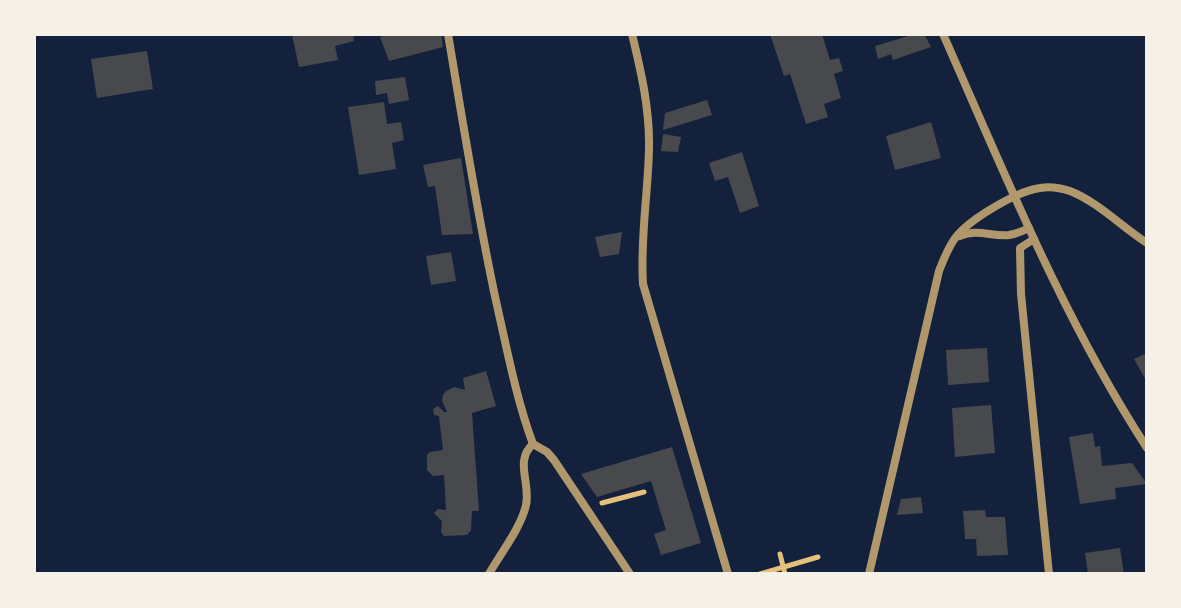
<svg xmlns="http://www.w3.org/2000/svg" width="1181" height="608" font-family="Montserrat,sans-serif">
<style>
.building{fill:#48494c}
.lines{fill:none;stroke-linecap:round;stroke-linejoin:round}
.path{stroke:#e5c07b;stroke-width:5}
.minor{stroke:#b1986c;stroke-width:8}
</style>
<rect width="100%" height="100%" fill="#14213d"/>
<g class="building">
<path d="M353,34L354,41L335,46L338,60L299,67L292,35Z"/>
<path d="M391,34H441L443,47L389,61L380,37Z"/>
<path d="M770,34H822L830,60L839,58L843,71L834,74L841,98L824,104L828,117L806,124L790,74L784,76Z"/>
<path d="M915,34H924L931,47L893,60L891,54L878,59L875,46Z"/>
<path d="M147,51L153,89L97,98L91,59Z"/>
<path d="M405,77L409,100L389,104L387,93L376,95L375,81Z"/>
<path d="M707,100L712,115L663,130L665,113Z"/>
<path d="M384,102L387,124L401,122L404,140L392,143L396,169L359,175L348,107Z"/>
<path d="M931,122L941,158L895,170L886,136Z"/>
<path d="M663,134L681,137L678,152L661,151Z"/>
<path d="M742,152L759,206L740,213L728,177L715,181L709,163Z"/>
<path d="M461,158L473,234L442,235L435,186L428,187L423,165Z"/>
<path d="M622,232L619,254L600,257L595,237Z"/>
<path d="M451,252L456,281L431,285L426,256Z"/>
<path d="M987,348L989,382L948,385L946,350Z"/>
<path d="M1147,353V382L1134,359Z"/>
<path d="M486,371L496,406L472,413L479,511H472L471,530L467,535L444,536L441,532L442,521L434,513L438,509L446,510L444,475L433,476L427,470V455L430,452L443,450L439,416L434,415L433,409L438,406L444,412H447L442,401L443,395L446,391L454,387L465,390L463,378Z"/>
<path d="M991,405L995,453L955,457L952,408Z"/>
<path d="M1093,433L1095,447L1100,446L1102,466L1132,463L1147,484L1115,488L1116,499L1080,504L1069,437Z"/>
<path d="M672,447L701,543L661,555L654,534L666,530L651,481L597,497L581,474Z"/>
<path d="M921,497L923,513L897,515L901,499Z"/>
<path d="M985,510L986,517H1005L1008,555L977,556L976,539H965L963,511Z"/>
<path d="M1120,548L1124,574H1088L1085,553Z"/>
</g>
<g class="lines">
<g class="path">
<path d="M602,503L644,492"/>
<path d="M780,554L785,574"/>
<path d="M760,574L818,557"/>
</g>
<g class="minor">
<path d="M448,34C463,123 477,213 496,301C507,349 516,398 533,444L547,452L554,460L630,574"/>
<path d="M632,34C641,71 650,110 649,149C648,194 640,239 643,284L728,574"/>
<path d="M943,34C1005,174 1063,319 1147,448"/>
<path d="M960,236C977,228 992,237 1009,235C1016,234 1023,231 1029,228"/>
<path d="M1034,239L1020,248L1021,294L1049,574"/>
<path d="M489,574C500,554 521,528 526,505C531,483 514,461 533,444"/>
<path d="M869,574L939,271C944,259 948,247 956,237C970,219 1017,191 1040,188C1050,186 1061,188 1070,191C1098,202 1122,227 1147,243"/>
</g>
</g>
<rect width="1181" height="608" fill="none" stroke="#f6f1e7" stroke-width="72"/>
</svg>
